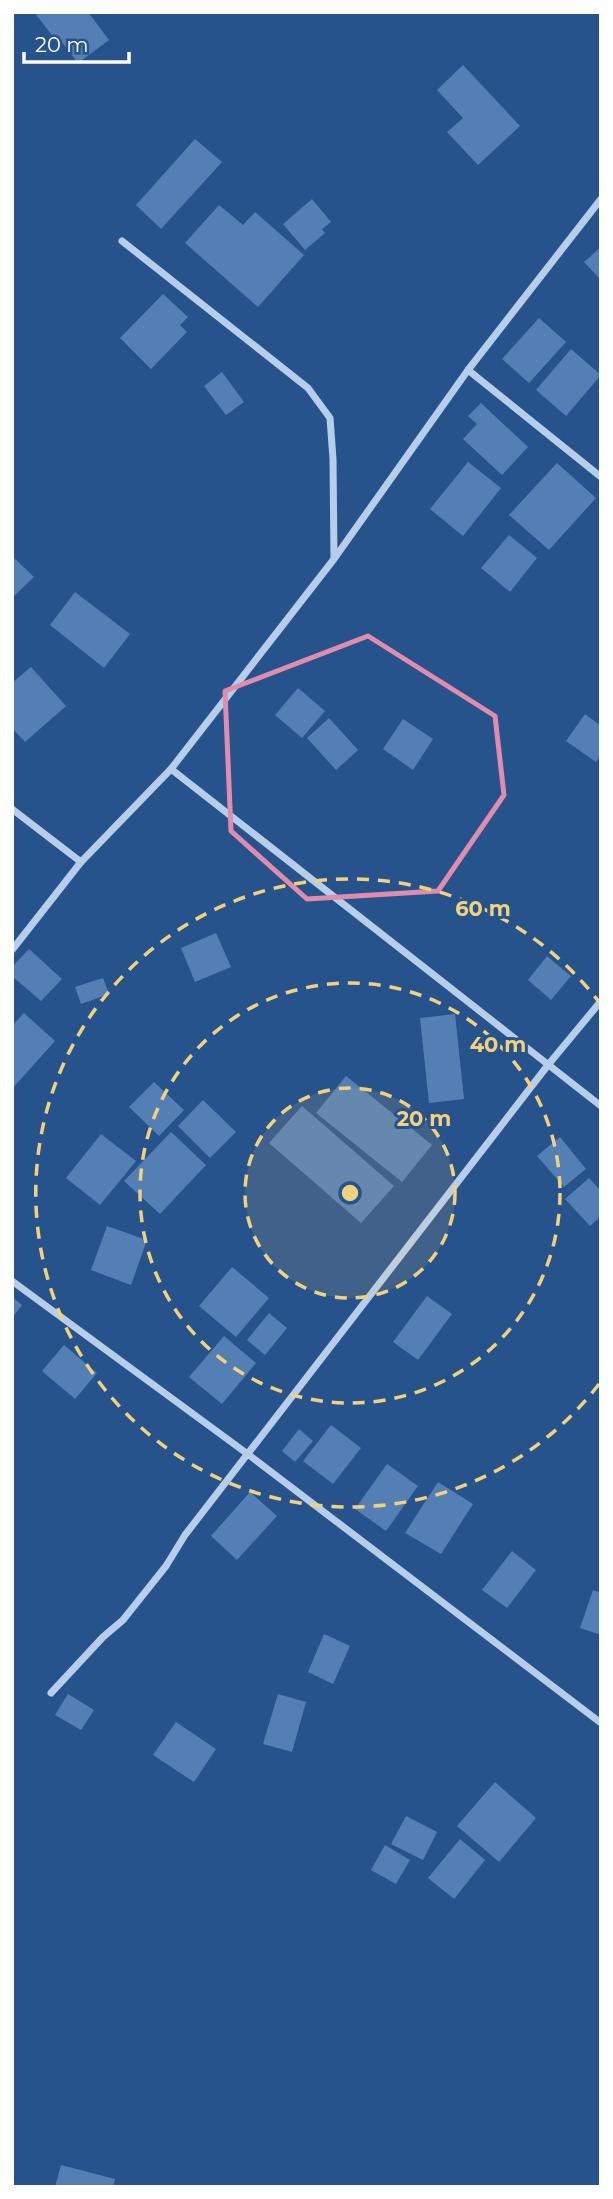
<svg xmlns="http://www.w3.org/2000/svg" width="613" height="2199" font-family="Montserrat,sans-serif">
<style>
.building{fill:#547fb5}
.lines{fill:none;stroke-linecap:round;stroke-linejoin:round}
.street{stroke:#b7ceea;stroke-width:7}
.marked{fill:none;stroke:#e08cad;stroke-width:5;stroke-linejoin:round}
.ring{fill:none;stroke:#f2d17d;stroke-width:3.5;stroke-dasharray:12 9}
.centre{fill:#f2d17d;stroke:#27538d;stroke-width:3.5}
.ring-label{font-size:21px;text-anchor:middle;font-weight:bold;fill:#f2d17d;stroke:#27538d;stroke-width:6;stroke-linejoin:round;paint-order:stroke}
</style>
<rect width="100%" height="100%" fill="#27538d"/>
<g class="building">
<path d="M34,12H88L109,40L78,63L61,41L58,43Z"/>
<path d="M463,65L520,126L478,165L447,132L463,118L437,90Z"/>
<path d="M195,139L222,162L161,229L136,205Z"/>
<path d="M312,199L331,222L322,229L325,233L305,250L283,224Z"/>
<path d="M219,205L243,225L255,212L304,255L258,307L185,243Z"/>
<path d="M601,247V280L584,262Z"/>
<path d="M163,294L188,317L180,325L187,332L151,369L120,338Z"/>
<path d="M539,318L566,342L529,383L502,359Z"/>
<path d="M571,349L601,375L566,416L536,390Z"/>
<path d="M222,372L244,402L226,415L204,386Z"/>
<path d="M481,403L528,447L502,475L463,439L477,424L468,416Z"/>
<path d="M468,462L501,488L463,536L430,509Z"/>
<path d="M557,463L596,498L549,550L509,515Z"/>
<path d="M509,535L537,558L510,592L481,568Z"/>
<path d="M12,556L34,577L12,598Z"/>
<path d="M75,592L130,634L104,668L50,625Z"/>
<path d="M31,667L66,706L25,742L12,728V683Z"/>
<path d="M298,688L325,711L302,738L275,715Z"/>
<path d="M585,714L601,726V755L596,762L566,741Z"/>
<path d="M329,718L358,750L336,770L307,738Z"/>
<path d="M403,719L433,739L413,770L383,749Z"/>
<path d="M216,933L231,967L195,982L181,948Z"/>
<path d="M29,949L62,979L41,1001L12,976V967Z"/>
<path d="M547,956L571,976L551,1000L528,980Z"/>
<path d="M103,978L109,994L81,1004L75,987Z"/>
<path d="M24,1013L55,1041L12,1089V1026Z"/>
<path d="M455,1014L464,1099L429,1103L420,1018Z"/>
<path d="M346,1076L432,1145L402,1182L316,1113Z"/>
<path d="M154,1082L184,1110L159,1136L129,1107Z"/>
<path d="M203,1100L236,1132L210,1158L178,1126Z"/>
<path d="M302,1106L394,1186L361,1223L269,1143Z"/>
<path d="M171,1132L206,1165L160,1214L124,1181Z"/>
<path d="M101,1134L136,1161L100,1205L66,1178Z"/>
<path d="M560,1137L586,1169L564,1187L537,1156Z"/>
<path d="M589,1178L601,1191V1216L590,1226L565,1199Z"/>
<path d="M107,1226L147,1240L131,1285L91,1270Z"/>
<path d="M232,1267L269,1298L236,1337L199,1306Z"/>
<path d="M427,1296L452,1314L418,1360L393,1342Z"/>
<path d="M12,1297L22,1305L12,1318Z"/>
<path d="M269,1313L287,1328L265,1355L247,1340Z"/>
<path d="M224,1336L256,1363L222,1404L189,1377Z"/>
<path d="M64,1345L97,1373L75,1399L42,1371Z"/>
<path d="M331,1425L361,1448L333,1484L303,1461Z"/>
<path d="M299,1429L313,1441L295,1462L282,1451Z"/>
<path d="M387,1464L418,1486L386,1531L355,1509Z"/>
<path d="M438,1482L473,1504L441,1554L405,1533Z"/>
<path d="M250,1492L277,1516L237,1560L211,1536Z"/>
<path d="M512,1551L536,1570L507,1608L482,1590Z"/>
<path d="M593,1590L601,1593V1635L580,1628Z"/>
<path d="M324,1634L350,1646L333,1684L308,1672Z"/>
<path d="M68,1694L94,1710L81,1730L55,1715Z"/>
<path d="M278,1694L306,1702L292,1752L263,1744Z"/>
<path d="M176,1722L216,1749L194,1782L153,1755Z"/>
<path d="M495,1782L536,1818L499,1862L457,1826Z"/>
<path d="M406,1816L437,1832L423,1860L391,1844Z"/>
<path d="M460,1839L485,1860L454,1899L428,1878Z"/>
<path d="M385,1845L410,1860L396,1884L371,1870Z"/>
<path d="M61,2165L115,2179L113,2187H55Z"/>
</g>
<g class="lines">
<g class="street">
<path d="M122,241L308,388L330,418L333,459L334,558"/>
<path d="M468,370L601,477"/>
<path d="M171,769L601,1106"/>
<path d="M12,809L81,862"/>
<path d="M12,950L81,862L171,769L334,559L468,370L601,199"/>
<path d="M12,1281L249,1455L601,1723"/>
<path d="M51,1693L103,1637L123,1620L166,1566L185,1535L548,1065L601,1001"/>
</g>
</g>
<path class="marked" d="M368,636L495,716L504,795L438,891L307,899L231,831L225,691Z"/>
<circle cx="350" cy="1193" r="105" fill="#f2d17d" fill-opacity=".12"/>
<g class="ring">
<circle cx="350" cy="1193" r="105"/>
<circle cx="350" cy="1193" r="210"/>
<path d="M599 1384A314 314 0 1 1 599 1002"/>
</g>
<circle cx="350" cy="1193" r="10" class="centre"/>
<g class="ring-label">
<text x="483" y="916">60 m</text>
<text x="498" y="1052">40 m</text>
<text x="424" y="1126">20 m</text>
</g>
<rect width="613" height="2199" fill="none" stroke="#ffffff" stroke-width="28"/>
<path d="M24 52v10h105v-10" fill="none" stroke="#ffffff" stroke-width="3.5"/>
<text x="35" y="52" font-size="21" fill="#ffffff" stroke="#27538d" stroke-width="5" paint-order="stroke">20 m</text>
</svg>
